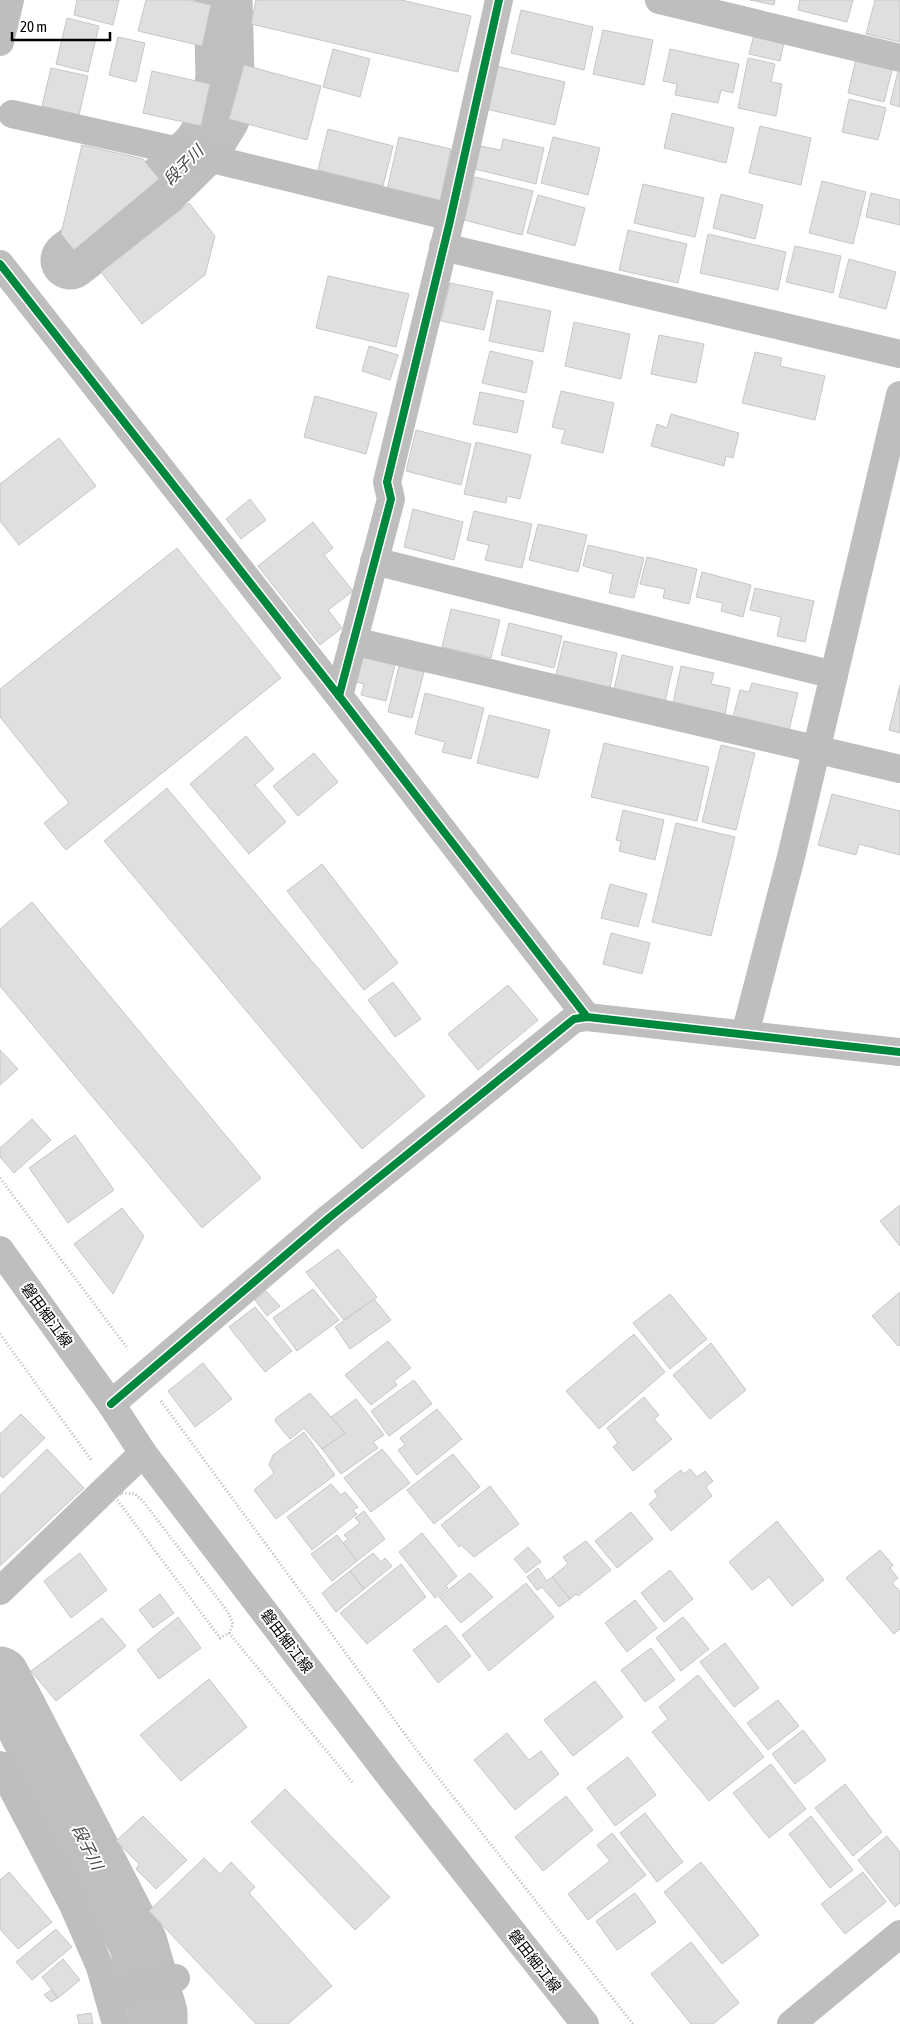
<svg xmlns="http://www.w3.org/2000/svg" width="900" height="2024" font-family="'Asap Condensed','Noto Sans JP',sans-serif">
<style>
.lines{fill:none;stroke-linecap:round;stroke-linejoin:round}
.river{stroke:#bfbfbf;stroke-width:59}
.building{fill:#dfdfdf;stroke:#c7c7c7}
.path{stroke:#b9b9b9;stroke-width:3;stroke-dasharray:1 2.5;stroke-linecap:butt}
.minor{stroke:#bebebe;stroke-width:28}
.major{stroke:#bebebe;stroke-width:28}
.highway{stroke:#bebebe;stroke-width:28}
.cycleway-casing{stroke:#fff;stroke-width:11}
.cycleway{stroke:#00873e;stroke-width:8}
.labels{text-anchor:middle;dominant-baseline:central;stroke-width:4;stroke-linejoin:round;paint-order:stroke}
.street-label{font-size:15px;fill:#000;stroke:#fff}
.water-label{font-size:16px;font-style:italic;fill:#444;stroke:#fff}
</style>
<rect width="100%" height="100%" fill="#fff"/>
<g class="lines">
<g class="river">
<path d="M70,260L148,200L202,147L221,116L225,74L223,0"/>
<path d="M0,1676L138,1943L158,2013V2024"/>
</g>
</g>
<g class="building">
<path d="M77,0H119L113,25L74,15Z"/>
<path d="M146,0H189L211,5L202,46L138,31Z"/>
<path d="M256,0H401L471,16L458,72L251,24Z"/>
<path d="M750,0H775L774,5Z"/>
<path d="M800,0H853L847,22L798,10Z"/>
<path d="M875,0H900V42L866,34Z"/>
<path d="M521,10L593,27L584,70L511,53Z"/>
<path d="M67,18L99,26L88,72L56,64Z"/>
<path d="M603,30L653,40L644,85L593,74Z"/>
<path d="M755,31L785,38L780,61L749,54Z"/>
<path d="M118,37L145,43L136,82L109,75Z"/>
<path d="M333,49L370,59L360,97L323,87Z"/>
<path d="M670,49L739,64L733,93L721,90L718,103L675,95L677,84L663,81Z"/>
<path d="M748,58L775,64L771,82L782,84L776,116L738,108Z"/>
<path d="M856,59L893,67L884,102L848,93Z"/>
<path d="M244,65L321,86L307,140L229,119Z"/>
<path d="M496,66L565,82L555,125L486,109Z"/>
<path d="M51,68L88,76L79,115L42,106Z"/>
<path d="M152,71L210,84L201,126L143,113Z"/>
<path d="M898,71L900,72V107L890,104Z"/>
<path d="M849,99L886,108L878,140L842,132Z"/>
<path d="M672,113L734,128L726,163L664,148Z"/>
<path d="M760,126L811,138L801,185L749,173Z"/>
<path d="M328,129L393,146L383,186L318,170Z"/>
<path d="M399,137L451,149L440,201L387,190Z"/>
<path d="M553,137L600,148L588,195L541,183Z"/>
<path d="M503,139L544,148L536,184L475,169L480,146L501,150Z"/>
<path d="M82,145L143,159L159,179L74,250L61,234Z"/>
<path d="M475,177L533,191L522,235L464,220Z"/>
<path d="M822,181L866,192L853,244L809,233Z"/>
<path d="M643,184L704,198L695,237L634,223Z"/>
<path d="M871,193L900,200V225L866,217Z"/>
<path d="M721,194L763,205L755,239L713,228Z"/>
<path d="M538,195L585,208L575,246L527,233Z"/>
<path d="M189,203L215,236L205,275L142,324L101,272Z"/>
<path d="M628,230L687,244L678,283L619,270Z"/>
<path d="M708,234L786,252L778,290L700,273Z"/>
<path d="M795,246L841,256L833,293L786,282Z"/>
<path d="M849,259L896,272L886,309L839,297Z"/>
<path d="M328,276L409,294L396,347L316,328Z"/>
<path d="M450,283L493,292L484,330L441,321Z"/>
<path d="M497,300L551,311L543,352L489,341Z"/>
<path d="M574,322L630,334L621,379L565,366Z"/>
<path d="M659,335L704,344L696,383L651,374Z"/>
<path d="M369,346L398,355L390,380L362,371Z"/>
<path d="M490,351L533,361L526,393L482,383Z"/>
<path d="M755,352L782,358L780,366L825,376L815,420L742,403Z"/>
<path d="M561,391L614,403L603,453L561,443L565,430L552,427Z"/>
<path d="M480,392L524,401L517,433L473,424Z"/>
<path d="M315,396L377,413L366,454L304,437Z"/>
<path d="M671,414L739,433L733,458L726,456L724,466L651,446L657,424L667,428Z"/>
<path d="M416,430L471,444L461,485L406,471Z"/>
<path d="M59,438L96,486L19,545L0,521V484Z"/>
<path d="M476,442L531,455L520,499L507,496L506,503L464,494Z"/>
<path d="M250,499L266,520L241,539L226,519Z"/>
<path d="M413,509L463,522L454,560L404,547Z"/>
<path d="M474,511L532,524L522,568L485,560L489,545L467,540Z"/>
<path d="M313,522L333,548L324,555L353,591L328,610L342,628L320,645L258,566Z"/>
<path d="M538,524L587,535L578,572L529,560Z"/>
<path d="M588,545L644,558L634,598L609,593L613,574L583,566Z"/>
<path d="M177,548L281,678L66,850L44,823L69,803L0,717V689Z"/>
<path d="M647,557L697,569L689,604L663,598L665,589L640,584Z"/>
<path d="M702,572L751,585L743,617L721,611L723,603L696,597Z"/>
<path d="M755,588L814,601L805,642L777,636L781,617L750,610Z"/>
<path d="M451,609L500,620L491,658L442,647Z"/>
<path d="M509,623L562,636L554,668L501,655Z"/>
<path d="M564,641L617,653L610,688L556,675Z"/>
<path d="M622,655L673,667L665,701L614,689Z"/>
<path d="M362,657L395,665L386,701L361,695L364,684L356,682Z"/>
<path d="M399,666L424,672L412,718L388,712Z"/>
<path d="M681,666L714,673L711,684L730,688L725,714L673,703Z"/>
<path d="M752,683L798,693L789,730L733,717L740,690L749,692Z"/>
<path d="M900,685V733L889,730Z"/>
<path d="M425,693L484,708L471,759L442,752L445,742L415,734Z"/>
<path d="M489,715L550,730L538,778L477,763Z"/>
<path d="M246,736L274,769L255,785L286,822L249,854L190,784Z"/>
<path d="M604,743L709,767L697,821L591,797Z"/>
<path d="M721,745L755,753L736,830L702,822Z"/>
<path d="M314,753L338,782L298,816L273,786Z"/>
<path d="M167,788L425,1096L362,1149L104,841Z"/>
<path d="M832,794L900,811V855L859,844L856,855L818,845Z"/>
<path d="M623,810L664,820L655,860L619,851L621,841L616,840Z"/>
<path d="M676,823L735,837L711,936L652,922Z"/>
<path d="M322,864L398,963L364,990L287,891Z"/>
<path d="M610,884L647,894L638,927L601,918Z"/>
<path d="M32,902L261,1178L202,1228L0,986V929Z"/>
<path d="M611,933L650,943L642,974L603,964Z"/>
<path d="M393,982L421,1019L395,1037L368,1000Z"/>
<path d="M508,985L538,1020L478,1070L448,1034Z"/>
<path d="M0,1050L18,1069L0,1085Z"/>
<path d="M32,1119L51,1140L14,1173L0,1157V1148Z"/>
<path d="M75,1135L114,1190L68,1223L29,1168Z"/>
<path d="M900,1205V1246L880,1221Z"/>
<path d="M122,1208L144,1236L113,1294L74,1244Z"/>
<path d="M338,1249L377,1297L344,1320L306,1272Z"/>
<path d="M313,1289L339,1320L297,1351L273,1318Z"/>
<path d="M266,1291L280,1306L267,1316L255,1300Z"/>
<path d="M900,1292V1345L898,1346L872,1316Z"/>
<path d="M670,1294L707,1339L670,1369L633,1323Z"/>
<path d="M374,1299L391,1320L350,1349L335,1327Z"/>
<path d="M255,1307L292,1351L265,1372L229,1327Z"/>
<path d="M634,1334L665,1372L599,1429L566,1391Z"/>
<path d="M388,1341L411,1368L394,1381L397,1385L371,1405L345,1375Z"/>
<path d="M711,1343L746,1390L710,1419L673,1375Z"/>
<path d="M203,1363L232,1399L195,1427L168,1391Z"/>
<path d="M414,1380L432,1404L389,1436L371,1411Z"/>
<path d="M310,1393L345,1433L322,1449L304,1428L290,1439L275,1421L276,1418Z"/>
<path d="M644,1397L659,1415L654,1419L672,1439L633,1471L613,1447L618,1443L607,1428Z"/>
<path d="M356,1399L384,1435L373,1442L378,1448L341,1474L322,1449L345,1433L331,1417Z"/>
<path d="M437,1409L462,1439L417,1475L398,1450L405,1445L400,1438Z"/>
<path d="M21,1414L45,1438L3,1478L0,1475V1434Z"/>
<path d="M304,1432L335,1475L276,1519L254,1490L274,1473L269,1465L273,1455Z"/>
<path d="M47,1449L84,1488L0,1566V1495Z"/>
<path d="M382,1449L410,1483L371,1512L344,1478Z"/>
<path d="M453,1454L480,1487L434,1524L407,1490Z"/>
<path d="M690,1469L697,1477L705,1471L713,1481L706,1487L712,1496L671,1531L649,1504L658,1496L654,1491L681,1470L684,1474Z"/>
<path d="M331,1484L341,1495L345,1492L358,1507L353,1510L357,1514L312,1550L287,1517Z"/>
<path d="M490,1486L519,1524L474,1557L461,1545L459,1547L441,1525Z"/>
<path d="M364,1511L385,1539L357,1561L343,1543L348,1539L344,1535L360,1523L355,1518Z"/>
<path d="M631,1512L653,1539L617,1568L595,1541Z"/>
<path d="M777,1521L824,1580L792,1606L769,1577L752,1590L729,1562Z"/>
<path d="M422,1533L457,1576L446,1586L448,1588L435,1598L399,1552Z"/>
<path d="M337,1535L357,1561L332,1581L311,1554Z"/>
<path d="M586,1541L611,1570L578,1596L576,1594L570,1599L552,1577L568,1564L563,1557Z"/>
<path d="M528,1547L541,1562L526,1573L514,1559Z"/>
<path d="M880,1550L893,1565L890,1568L898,1578L892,1583L900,1591V1629L894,1634L846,1578Z"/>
<path d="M80,1553L107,1590L71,1618L44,1581Z"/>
<path d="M373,1553L381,1562L385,1558L392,1566L364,1589L350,1571Z"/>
<path d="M401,1564L426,1597L367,1644L340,1613Z"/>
<path d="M538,1568L547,1581L552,1577L570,1599L559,1607L542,1587L537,1590L527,1577Z"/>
<path d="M670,1570L693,1599L664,1622L641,1593Z"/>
<path d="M350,1571L364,1589L336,1612L322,1593Z"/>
<path d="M470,1573L493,1597L461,1623L439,1597Z"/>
<path d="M526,1583L554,1617L489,1671L462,1635Z"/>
<path d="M160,1594L174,1613L153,1628L139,1610Z"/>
<path d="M635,1600L657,1628L627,1652L605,1623Z"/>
<path d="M178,1617L201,1648L159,1679L137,1650Z"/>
<path d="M683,1617L709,1649L681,1671L656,1638Z"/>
<path d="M102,1618L126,1646L56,1701L31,1671Z"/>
<path d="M446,1625L471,1656L438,1683L413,1650Z"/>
<path d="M725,1643L759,1688L734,1707L700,1662Z"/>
<path d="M651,1648L675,1680L645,1702L621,1670Z"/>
<path d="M698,1675L764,1757L709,1801L652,1732L668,1719L659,1707Z"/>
<path d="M209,1679L247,1727L181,1781L140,1735Z"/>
<path d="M595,1681L623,1717L573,1756L544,1720Z"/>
<path d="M778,1700L799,1726L768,1750L747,1723Z"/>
<path d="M803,1730L826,1760L795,1784L772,1754Z"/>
<path d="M507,1733L529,1760L541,1751L559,1774L515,1810L474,1760Z"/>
<path d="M628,1757L656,1795L615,1826L587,1788Z"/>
<path d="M771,1764L806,1809L769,1838L733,1793Z"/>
<path d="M845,1784L882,1832L853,1856L815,1808Z"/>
<path d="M285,1789L390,1897L355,1930L251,1822Z"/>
<path d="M566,1796L593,1830L543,1871L515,1837Z"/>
<path d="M645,1813L683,1862L657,1882L620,1833Z"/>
<path d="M143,1816L187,1860L156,1889L136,1869L139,1864L116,1841Z"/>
<path d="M811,1816L853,1870L830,1888L789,1834Z"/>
<path d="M612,1833L646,1875L588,1920L568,1894L610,1861L597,1845Z"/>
<path d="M887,1836L900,1852V1903L895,1907L858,1860Z"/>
<path d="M204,1858L220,1874L231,1862L255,1887L249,1893L332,1986L288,2024H256L149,1911Z"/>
<path d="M701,1862L759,1935L722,1964L664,1892Z"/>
<path d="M9,1872L52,1922L18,1949L0,1929V1880Z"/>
<path d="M863,1872L886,1902L845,1934L821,1904Z"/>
<path d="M635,1893L656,1922L617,1950L596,1921Z"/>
<path d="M56,1929L72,1947L32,1980L16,1962Z"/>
<path d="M691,1942L739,2003L713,2024H691L651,1974Z"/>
<path d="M63,1959L80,1980L58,1998L42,1977Z"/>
<path d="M51,1990L58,1998L51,2002L44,1995Z"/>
<path d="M91,2013L93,2024H79L77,2015Z"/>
</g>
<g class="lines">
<g class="path">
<path d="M0,1178L128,1349"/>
<path d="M0,1334L92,1461"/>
<path d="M161,1401L421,1756L633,2024"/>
<path d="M122,1493L135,1494L142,1500L228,1612L233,1624L229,1633L220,1638L115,1497Z"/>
<path d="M229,1633L353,1783"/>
</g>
<g class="minor">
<path d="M659,0L900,58"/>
<path d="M12,114L179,151L451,217"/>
<path d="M443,247L900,354"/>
<path d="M0,264L339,696L587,1017"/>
<path d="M374,561L834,675"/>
<path d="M353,641L900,769"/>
<path d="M339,696L391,499L387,482L449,225L499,0"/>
<path d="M745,1034L791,857L900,395"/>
<path d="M111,1404L330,1217L574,1019L587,1017L900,1052"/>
<path d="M0,1591L143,1453"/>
<path d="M0,1765L73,1905L100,1967L116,2024"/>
<path d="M108,1993L176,1978"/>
<path d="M791,2024L900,1934"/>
</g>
<path class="major" d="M0,1250L111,1404L143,1453L392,1779L585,2024"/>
<path class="highway" d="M0,42L10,0"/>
<g class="cycleway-casing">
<g id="cycleway">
<path d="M0,264L339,696L587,1017"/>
<path d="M339,696L391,499L387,482L449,225L499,0"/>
<path d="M111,1404L330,1217L574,1019L587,1017L900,1052"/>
</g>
</g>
<use href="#cycleway" class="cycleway"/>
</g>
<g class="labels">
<g class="street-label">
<text transform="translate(47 1315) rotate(54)">磐田細江線</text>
<text transform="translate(287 1641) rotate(53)">磐田細江線</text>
<text transform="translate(535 1961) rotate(52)">磐田細江線</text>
</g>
<g class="water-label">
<text transform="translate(183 165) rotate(-45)">段子川</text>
<text transform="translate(88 1847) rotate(63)">段子川</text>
</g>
</g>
<path d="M12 32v8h98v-8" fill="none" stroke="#000000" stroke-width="2.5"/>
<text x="20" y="32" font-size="15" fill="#000000" stroke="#ffffff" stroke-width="4" paint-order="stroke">20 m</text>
</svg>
